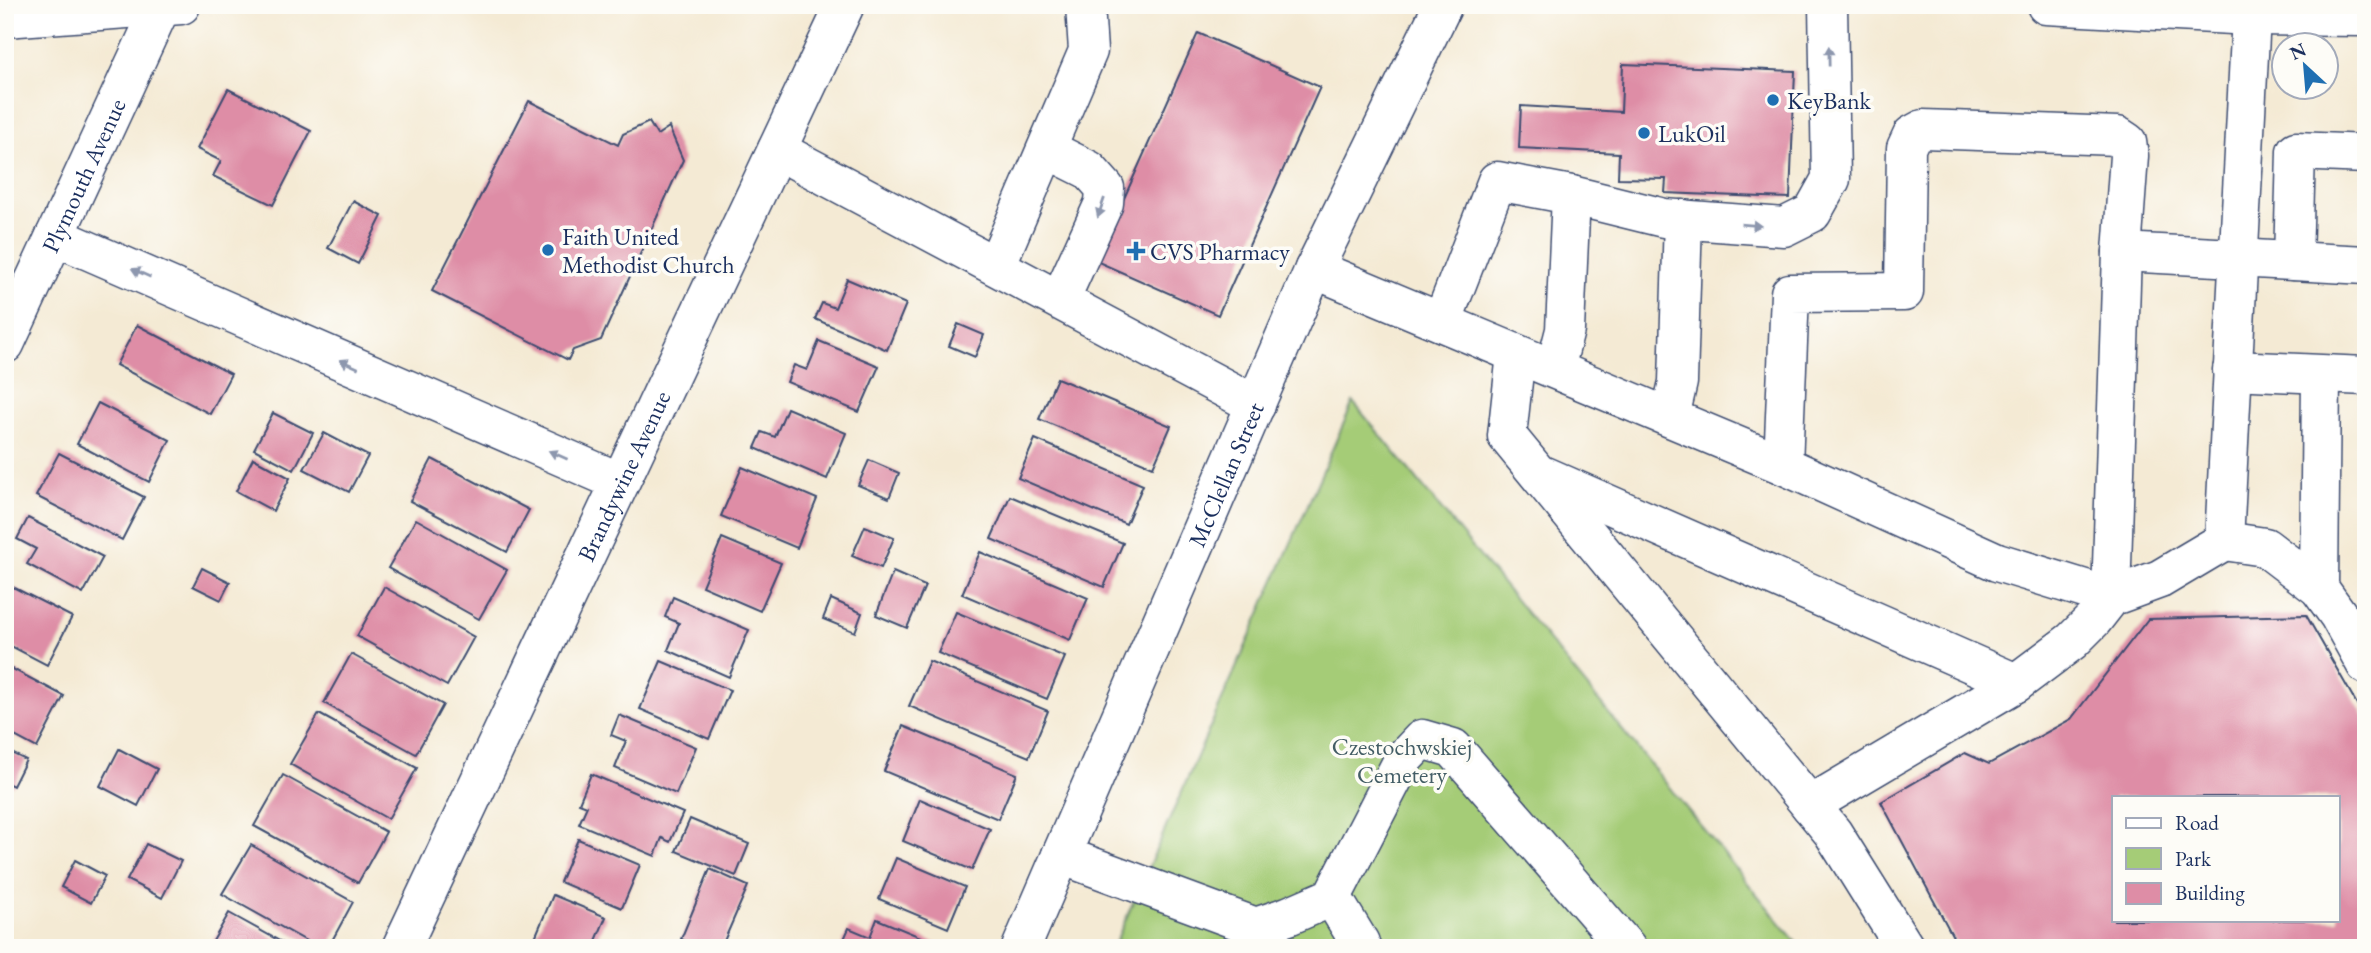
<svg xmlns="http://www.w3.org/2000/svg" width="2371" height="953" font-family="'EB Garamond',serif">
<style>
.green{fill:#a5cc77;stroke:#607e6a;stroke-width:2}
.building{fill:#de8da6;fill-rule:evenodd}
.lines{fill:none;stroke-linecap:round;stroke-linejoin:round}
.minor-casing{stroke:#3c4b70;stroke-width:41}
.major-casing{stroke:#3c4b70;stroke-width:41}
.minor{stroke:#fff;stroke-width:38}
.major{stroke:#fff;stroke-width:38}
.oneway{fill:#8d97ae}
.poi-dot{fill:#1f6fb2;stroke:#fdfcf7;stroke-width:2.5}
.labels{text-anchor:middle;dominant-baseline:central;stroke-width:7;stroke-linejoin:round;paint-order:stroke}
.poi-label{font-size:24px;fill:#1b2f5e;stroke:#fdfcf7;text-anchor:start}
.street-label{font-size:24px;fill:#1b2f5e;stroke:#fdfcf7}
.park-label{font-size:24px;fill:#445e66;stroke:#fdfcf7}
</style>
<rect width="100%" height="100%" fill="#fdfcf7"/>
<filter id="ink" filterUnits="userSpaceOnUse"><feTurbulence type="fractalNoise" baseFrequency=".0143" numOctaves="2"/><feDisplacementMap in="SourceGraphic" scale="14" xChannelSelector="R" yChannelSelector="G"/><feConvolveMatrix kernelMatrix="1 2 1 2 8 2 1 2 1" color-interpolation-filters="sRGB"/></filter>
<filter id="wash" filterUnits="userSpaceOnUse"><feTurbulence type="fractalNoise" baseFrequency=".00686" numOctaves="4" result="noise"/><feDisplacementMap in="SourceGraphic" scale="28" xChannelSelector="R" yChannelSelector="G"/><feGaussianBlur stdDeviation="1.57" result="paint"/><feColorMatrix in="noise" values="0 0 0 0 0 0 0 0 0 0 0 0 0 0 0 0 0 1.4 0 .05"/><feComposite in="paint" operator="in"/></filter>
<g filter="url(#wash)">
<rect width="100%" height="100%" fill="#f4ead4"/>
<path class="green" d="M1353,402L1405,465L1801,948H1113Z"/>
<g id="blocks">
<g class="building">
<path d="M1198,33L1320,87L1218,315L1096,261Z"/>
<path d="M1623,64L1795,71L1790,198L1665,193L1666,179L1618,178L1619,153L1519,148L1521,106L1621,112Z"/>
<path d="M228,89L311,131L273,205L213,176L221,161L197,149Z"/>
<path d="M529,101L618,145L623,134L649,122L657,135L669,127L683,160L601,340L573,350L568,360L432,291Z"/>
<path d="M353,201L382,216L358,264L328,248Z"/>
<path d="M847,279L906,304L887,350L815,319L822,303L835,308Z"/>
<path d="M958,324L984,335L975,357L949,346Z"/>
<path d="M137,325L231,374L210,414L116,365Z"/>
<path d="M819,341L879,366L859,412L787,382L794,365L807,370Z"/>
<path d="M1057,378L1171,426L1153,467L1039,419Z"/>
<path d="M98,403L170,440L149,482L77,444Z"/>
<path d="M787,408L846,433L827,479L755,448L762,432L775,437Z"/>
<path d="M273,413L313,433L294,470L254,449Z"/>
<path d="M324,433L368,456L349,492L304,469Z"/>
<path d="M1035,439L1143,485L1126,524L1018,478Z"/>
<path d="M59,453L144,497L122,540L36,496Z"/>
<path d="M253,458L290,478L273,511L236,491Z"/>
<path d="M432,459L529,510L507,552L410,501Z"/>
<path d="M869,460L899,473L889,498L858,485Z"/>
<path d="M742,467L817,499L797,548L721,516Z"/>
<path d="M1010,496L1123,543L1104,587L991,539Z"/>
<path d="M28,518L103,557L83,594L27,564L36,549L17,539Z"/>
<path d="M416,519L507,570L479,619L388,568Z"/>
<path d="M865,526L894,538L881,568L852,556Z"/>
<path d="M722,538L781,563L760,611L702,586Z"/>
<path d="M980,552L1088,598L1070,640L962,594Z"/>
<path d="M202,568L230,582L221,600L193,586Z"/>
<path d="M893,572L925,586L907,628L876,615Z"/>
<path d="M5,583L72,617L47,665L5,643Z"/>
<path d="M384,587L474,637L447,686L357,636Z"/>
<path d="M673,597L749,630L729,677L668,650L679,623L665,617Z"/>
<path d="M831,599L862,613L855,632L823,619Z"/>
<path d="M956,612L1065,657L1047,699L938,653Z"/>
<path d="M2306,615L2366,720V948H1959L1881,802L1965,753L1989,764L2071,719L2148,619ZM2114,797H2338V920H2114Z"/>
<path d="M351,654L443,705L416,754L324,703Z"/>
<path d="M661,661L730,690L709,739L640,709Z"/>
<path d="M929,661L1048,711L1029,757L909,706Z"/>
<path d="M5,665L64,696L37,748L5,731Z"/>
<path d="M319,714L417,768L388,819L290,764Z"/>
<path d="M619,715L696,747L676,794L615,768L626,741L611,735Z"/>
<path d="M903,726L1017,774L998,819L884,771Z"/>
<path d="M119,749L157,769L138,806L100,786Z"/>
<path d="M5,750L26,760L13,786L5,782Z"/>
<path d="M591,774L683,813L670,842L662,838L655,856L579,824L587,806L579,803Z"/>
<path d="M283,775L386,832L358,883L254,826Z"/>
<path d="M920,799L990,829L972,870L903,841Z"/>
<path d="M690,819L749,844L736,876L676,851Z"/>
<path d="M578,839L640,865L622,908L560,882Z"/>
<path d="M146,844L181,861L162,898L127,880Z"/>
<path d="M251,845L353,902L328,948H319L222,894Z"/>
<path d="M896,858L965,887L948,928L879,899Z"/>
<path d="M75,860L105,876L91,903L61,887Z"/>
<path d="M710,869L748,886L721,948H701L681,939Z"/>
<path d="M553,895L606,917L593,948H552L534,940Z"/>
<path d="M229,913L292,948H209Z"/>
<path d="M877,919L940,945L939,948H840L849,928L870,937Z"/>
</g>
</g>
</g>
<g filter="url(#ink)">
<use href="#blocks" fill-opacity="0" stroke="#3c4b70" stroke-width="2"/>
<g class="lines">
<g class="minor-casing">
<g id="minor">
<path d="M2046,5L2251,16L2366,17"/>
<path d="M5,18L181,5"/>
<path d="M1047,149L1089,170L1105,188L1104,203L1060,300"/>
<path d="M777,150L1256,405"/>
<path d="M1571,195L1664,218L1784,227L1812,213L1831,179L1828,5"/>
<path d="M55,236L620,482"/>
<path d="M2122,252L2366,265"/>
<path d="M2293,261L2296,151L2366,154"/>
<path d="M996,266L1088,51L1085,5"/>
<path d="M1314,269L1783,465L1997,562L2111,597"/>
<path d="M1442,322L1497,181L1571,195L1565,330L1555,369"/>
<path id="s1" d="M5,344L161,7"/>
<path d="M1516,354L1507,436L1833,833L1905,948"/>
<path d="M2232,370L2366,376"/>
<path d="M1670,417L1678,382L1683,219"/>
<path d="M1783,465L1790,293L1904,292L1906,148L1912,135L1923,129L2118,136L2127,142L2129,156L2122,252L2111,597"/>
<path d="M1544,476L2016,683"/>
<path d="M2224,541L2265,547L2319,588L2339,616L2366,665"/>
<path d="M2319,588L2321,375"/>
<path d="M1810,805L2016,683L2072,641L2093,620L2111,597L2160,579L2224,541L2251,16"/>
<path d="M1061,855L1256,927L1288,916L1332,897L1404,758L1422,739L1453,748L1627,948"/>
<path d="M1332,897L1360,943L1361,948"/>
<path id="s2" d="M1021,948L1314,269L1443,5"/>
</g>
</g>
<g class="major-casing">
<g id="major">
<path id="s3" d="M401,948L845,5"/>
</g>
</g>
<use href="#minor" class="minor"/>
<use href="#major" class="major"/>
</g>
<defs><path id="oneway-solid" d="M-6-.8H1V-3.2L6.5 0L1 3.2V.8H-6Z" transform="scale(1.75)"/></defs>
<g class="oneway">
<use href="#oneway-solid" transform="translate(1829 56) rotate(-91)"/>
<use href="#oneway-solid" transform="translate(1101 208) rotate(109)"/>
<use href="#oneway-solid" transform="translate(1751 225) rotate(5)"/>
<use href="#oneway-solid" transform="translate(141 273) rotate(-156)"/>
<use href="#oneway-solid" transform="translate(349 364) rotate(-156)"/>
<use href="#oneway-solid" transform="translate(558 455) rotate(-156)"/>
</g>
</g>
<g class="poi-dot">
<circle cx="1773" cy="100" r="7"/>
<circle cx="1644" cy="133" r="7"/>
<circle cx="548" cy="250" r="7"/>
<path d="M1132.5 240.5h7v7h7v7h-7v7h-7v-7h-7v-7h7z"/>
</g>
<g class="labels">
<g class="poi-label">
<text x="1787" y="100">KeyBank</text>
<text x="1658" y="133">LukOil</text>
<text x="562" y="236">Faith United<tspan x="562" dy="28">Methodist Church</tspan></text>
<text x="1150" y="251">CVS Pharmacy</text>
</g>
<g class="street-label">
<text stroke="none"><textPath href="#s1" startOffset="186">Plymouth Avenue</textPath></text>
<text stroke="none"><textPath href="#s2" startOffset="516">McClellan Street</textPath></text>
<text stroke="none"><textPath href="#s3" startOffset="522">Brandywine Avenue</textPath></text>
</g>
<g class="park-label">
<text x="1402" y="746">Czestochwskiej<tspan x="1402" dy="28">Cemetery</tspan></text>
</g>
</g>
<rect width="2371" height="953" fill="none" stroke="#fdfcf7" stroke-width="28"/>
<rect x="2112" y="796" width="228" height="126" fill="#fdfcf7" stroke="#a3aaba" stroke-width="2"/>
<rect x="2126" y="818" width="35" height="10" fill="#ffffff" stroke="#a3aaba" stroke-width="2"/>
<text x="2175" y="830" font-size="21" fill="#1b2f5e">Road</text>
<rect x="2126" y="848" width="35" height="21" fill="#a5cc77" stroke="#a3aaba" stroke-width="2"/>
<text x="2175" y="866" font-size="21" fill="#1b2f5e">Park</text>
<rect x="2126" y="883" width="35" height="21" fill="#de8da6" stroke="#a3aaba" stroke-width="2"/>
<text x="2175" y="900" font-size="21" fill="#1b2f5e">Building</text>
<g transform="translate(2305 66) rotate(334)"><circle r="33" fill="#fdfcf7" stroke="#a3aaba" stroke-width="2"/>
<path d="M0-5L12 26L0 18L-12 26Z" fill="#1f6fb2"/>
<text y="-10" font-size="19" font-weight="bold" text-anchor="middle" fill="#1b2f5e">N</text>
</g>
</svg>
